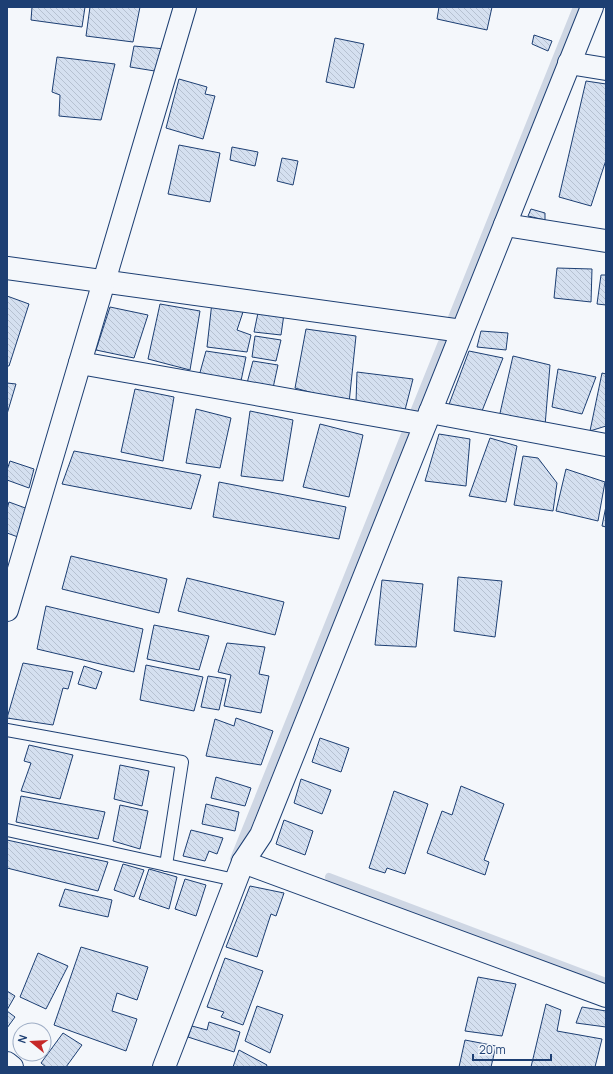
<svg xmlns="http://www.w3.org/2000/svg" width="613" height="1074" font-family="Manrope,sans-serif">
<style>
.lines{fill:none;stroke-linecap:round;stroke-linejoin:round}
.stream{stroke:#cfd7e4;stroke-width:8}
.building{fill:url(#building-back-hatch);stroke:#1d3f73}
.lane-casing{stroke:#1d3f73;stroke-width:14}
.street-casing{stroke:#1d3f73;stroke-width:24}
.lane{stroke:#f4f7fb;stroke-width:12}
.street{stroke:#f4f7fb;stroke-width:22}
</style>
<defs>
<pattern id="building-back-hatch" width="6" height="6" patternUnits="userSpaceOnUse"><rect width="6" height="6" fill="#d5e0f0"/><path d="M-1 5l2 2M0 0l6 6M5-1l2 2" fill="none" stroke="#b6c1d1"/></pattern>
</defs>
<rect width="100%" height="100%" fill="#f4f7fb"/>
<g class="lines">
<g class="stream">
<path d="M234,859L577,7"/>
<path d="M329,877L606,982"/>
</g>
</g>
<g class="building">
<path d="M32,7H85L82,27L31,20Z"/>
<path d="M90,7H142H140L133,42L86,36Z"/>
<path d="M439,7H492L487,30L437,19Z"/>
<path d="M534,35L552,41L548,51L532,44Z"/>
<path d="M335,38L364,44L354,88L326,82Z"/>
<path d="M134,46L165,49L161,72L130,67Z"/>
<path d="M57,57L115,64L101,120L59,116L60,95L52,92Z"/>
<path d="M179,79L207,87L205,94L215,96L203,139L166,128Z"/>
<path d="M586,81L606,84V160L591,206L559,197Z"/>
<path d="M179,145L220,153L210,202L168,194Z"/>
<path d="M232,147L258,152L255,166L230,160Z"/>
<path d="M282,158L298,161L293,185L277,181Z"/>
<path d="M531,209L545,213V220L528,216Z"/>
<path d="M557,268L592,269L591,302L554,298Z"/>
<path d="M601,275H606V305L597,304Z"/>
<path d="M7,296L29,304L9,366H7Z"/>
<path d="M212,302L244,309L237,330L251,335L247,352L207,347Z"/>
<path d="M160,304L200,311L190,370L148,359Z"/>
<path d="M110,307L148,315L134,358L96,350Z"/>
<path d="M259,308L284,314L281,335L254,332Z"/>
<path d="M306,329L356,336L349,403L295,388Z"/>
<path d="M481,331L508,333L506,350L477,347Z"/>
<path d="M255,336L281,340L276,361L252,357Z"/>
<path d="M206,351L246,357L241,381L199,376Z"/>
<path d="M469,351L503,358L482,411L448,407Z"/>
<path d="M513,356L550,365L545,426L498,422Z"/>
<path d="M253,361L278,365L273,388L247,383Z"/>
<path d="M558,369L596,377L582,414L552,407Z"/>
<path d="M357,372L413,379L405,410L356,402Z"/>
<path d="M602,373L606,374V426L590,431Z"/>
<path d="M7,383L16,384L7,414Z"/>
<path d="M135,389L174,397L163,461L121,452Z"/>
<path d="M196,409L231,418L220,468L186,463Z"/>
<path d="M250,411L293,420L283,481L241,476Z"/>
<path d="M320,424L363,435L349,497L303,487Z"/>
<path d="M439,434L470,439L466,486L425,481Z"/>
<path d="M490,438L517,446L506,502L469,496Z"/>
<path d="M74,451L201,475L191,509L62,484Z"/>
<path d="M523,456L538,458L557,483L553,511L514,505Z"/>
<path d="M10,461L34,469L29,488L7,480V470Z"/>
<path d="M566,469L605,482L598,521L556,511Z"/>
<path d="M219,482L346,507L339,539L213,517Z"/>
<path d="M9,502L28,509L18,537L7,533V509Z"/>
<path d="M606,506V527L602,526Z"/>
<path d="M71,556L167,579L159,613L62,589Z"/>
<path d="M458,577L502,581L495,637L454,631Z"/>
<path d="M187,578L284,602L275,635L178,611Z"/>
<path d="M382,580L423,584L416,647L375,645Z"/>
<path d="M46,606L143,629L134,672L37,649Z"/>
<path d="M154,625L209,636L199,670L147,659Z"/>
<path d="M227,643L265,647L259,674L269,676L261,713L224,706L231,675L218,672Z"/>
<path d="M23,663L73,672L68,689L63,688L53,725L7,718Z"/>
<path d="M146,665L203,677L194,711L140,700Z"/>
<path d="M84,666L102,672L96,689L78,684Z"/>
<path d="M208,676L226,679L219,710L201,707Z"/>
<path d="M236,718L273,731L261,765L206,756L215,719L234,726Z"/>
<path d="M320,738L349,748L341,772L312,762Z"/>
<path d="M29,745L73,755L60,799L21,791L31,763L24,761Z"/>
<path d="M120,765L149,771L142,806L114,799Z"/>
<path d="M216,777L251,788L245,806L211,798Z"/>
<path d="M301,779L331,790L322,814L294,803Z"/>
<path d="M461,786L504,804L484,860L489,862L485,875L427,853L442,811L452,815Z"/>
<path d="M394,791L428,804L405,874L387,868L385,873L369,868Z"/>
<path d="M21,796L105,812L98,839L16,822Z"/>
<path d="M206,804L239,812L235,831L202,824Z"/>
<path d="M120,805L148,811L140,849L113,841Z"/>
<path d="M284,820L313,831L305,855L276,844Z"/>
<path d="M191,830L223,838L217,854L209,851L205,861L183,856Z"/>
<path d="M7,840L108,862L98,891L7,868Z"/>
<path d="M123,864L144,870L134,897L114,890Z"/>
<path d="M149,869L177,877L169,909L139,899Z"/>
<path d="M185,879L206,885L196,916L175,909Z"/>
<path d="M250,886L284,893L276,916L271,914L257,957L226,947Z"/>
<path d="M65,889L112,900L108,917L59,906Z"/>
<path d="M81,947L148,967L137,1000L117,993L112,1011L137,1019L126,1051L54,1025Z"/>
<path d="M38,953L68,966L46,1009L20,997Z"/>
<path d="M225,958L263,971L243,1025L221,1017L224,1012L207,1007Z"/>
<path d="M478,977L516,984L502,1036L465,1031Z"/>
<path d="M7,991L15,996L7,1010Z"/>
<path d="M546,1004L561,1010L557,1031L602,1039L595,1067H531Z"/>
<path d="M257,1006L283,1015L270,1053L245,1041Z"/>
<path d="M582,1007L606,1011V1027L576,1023Z"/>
<path d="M7,1011L15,1017L7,1028Z"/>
<path d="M209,1022L240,1032L234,1052L188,1037L192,1026L207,1030Z"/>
<path d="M63,1033L82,1045L66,1067H46L41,1063Z"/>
<path d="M465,1040L496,1046L491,1067H459Z"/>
<path d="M239,1050L267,1065L266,1067H233Z"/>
</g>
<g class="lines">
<g class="lane-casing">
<g id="lane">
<path d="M7,730L182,762L166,865"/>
<path d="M7,830L235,880"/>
</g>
</g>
<g class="street-casing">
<g id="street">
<path d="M569,63L606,69"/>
<path d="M505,225L606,241"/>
<path d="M7,268L462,331"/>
<path d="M80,363L425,424"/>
<path d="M430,412L606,445"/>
<path d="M7,610L185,7"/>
<path d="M243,862L606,996"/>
<path d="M7,1063L12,1067"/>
<path d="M164,1067L243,862L261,835L592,7"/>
</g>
</g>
<use href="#lane" class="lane"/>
<use href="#street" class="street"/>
</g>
<rect width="613" height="1074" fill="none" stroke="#1d3f73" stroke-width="16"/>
<g transform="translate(32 1042) rotate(288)"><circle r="19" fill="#f4f7fb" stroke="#9eadc5"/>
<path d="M0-3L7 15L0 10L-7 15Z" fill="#c62828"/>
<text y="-6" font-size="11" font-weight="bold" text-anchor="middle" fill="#1d3f73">N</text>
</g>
<path d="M473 1054v6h78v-6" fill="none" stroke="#1d3f73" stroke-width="2"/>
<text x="479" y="1054" font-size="12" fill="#1d3f73" stroke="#f4f7fb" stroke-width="3" paint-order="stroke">20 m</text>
</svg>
